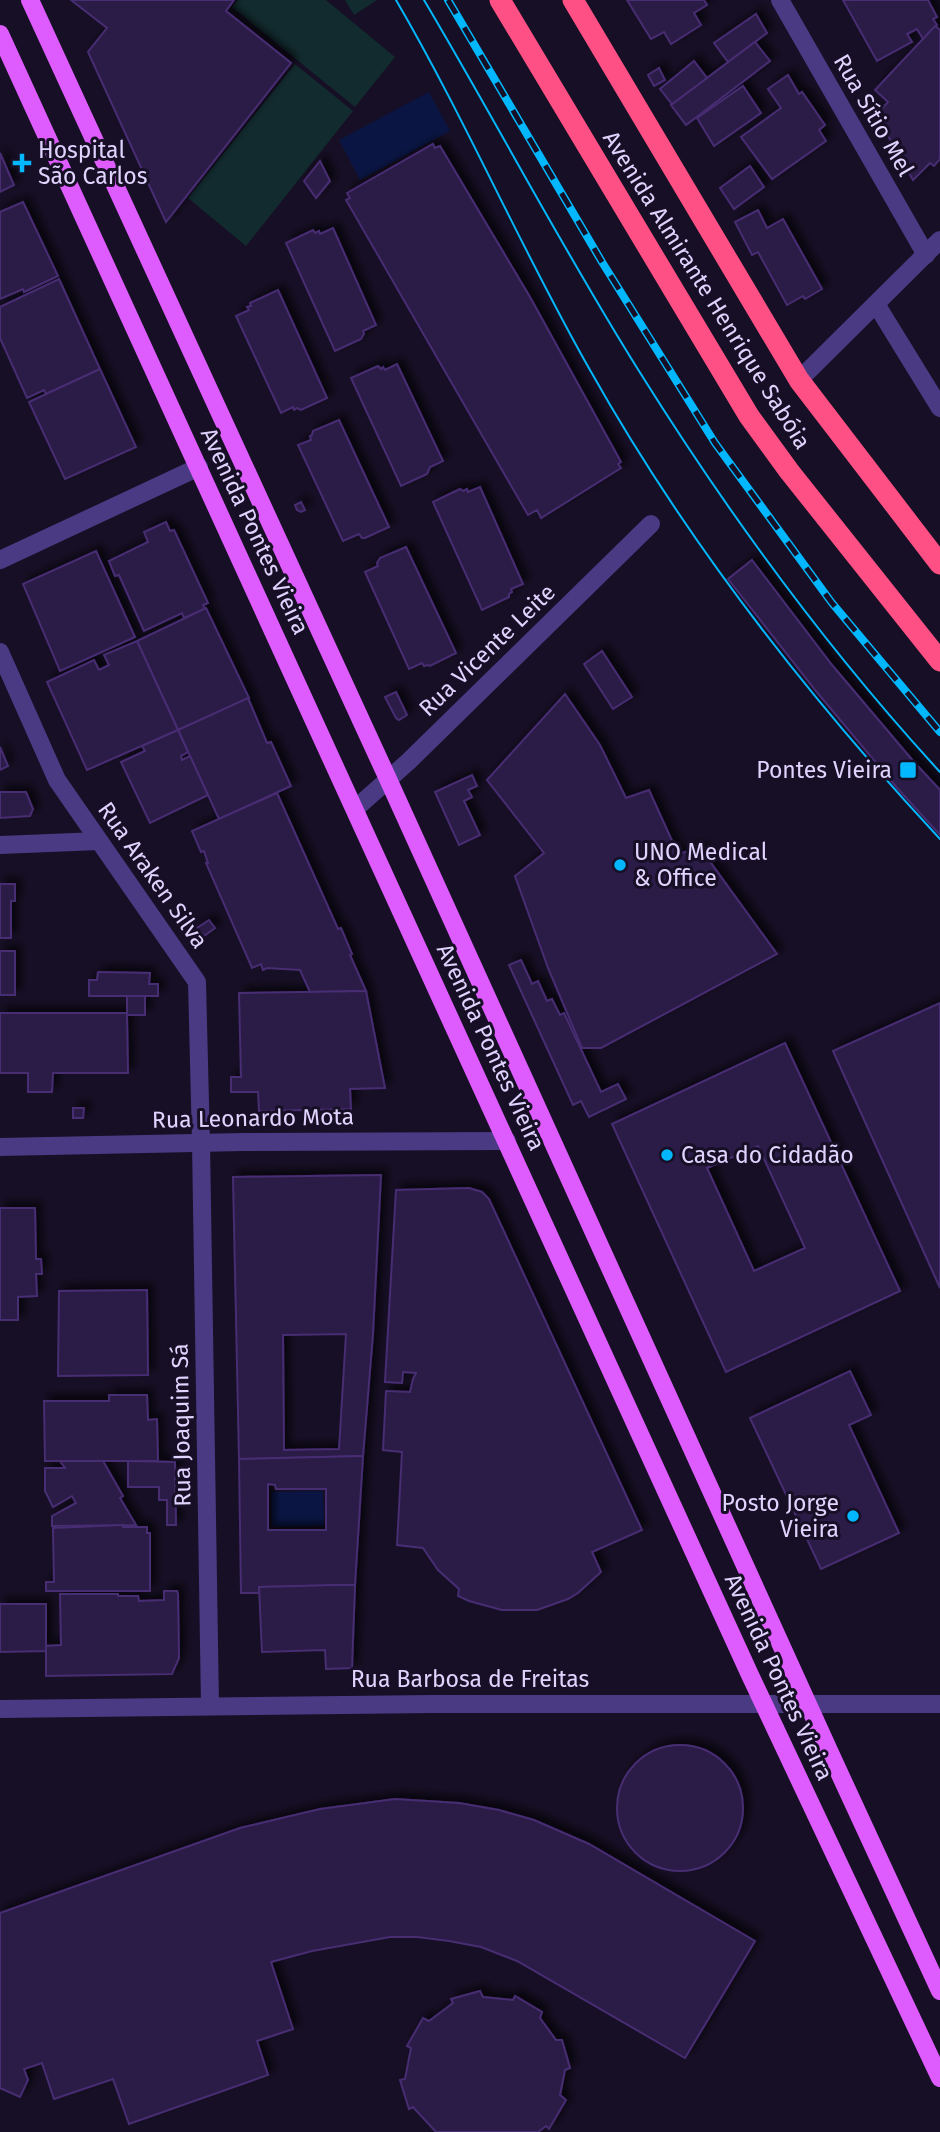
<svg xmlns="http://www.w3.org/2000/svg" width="940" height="2132" font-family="'Fira Sans',sans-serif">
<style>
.green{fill:#122b2f}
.water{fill:#0a1543}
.building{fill:#2c1b46;stroke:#472d72;stroke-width:2;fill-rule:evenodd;filter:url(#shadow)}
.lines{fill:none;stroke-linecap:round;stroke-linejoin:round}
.minor{stroke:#4a3a84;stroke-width:18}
.major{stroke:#de5cfe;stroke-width:18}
.highway{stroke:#fe5084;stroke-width:21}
.tram{stroke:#02b7fd;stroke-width:2}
.rail-casing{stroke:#02b7fd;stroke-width:8}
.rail{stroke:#170f25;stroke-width:5;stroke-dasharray:16;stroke-linecap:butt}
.poi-dot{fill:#02b7fd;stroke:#170f25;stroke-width:2.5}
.labels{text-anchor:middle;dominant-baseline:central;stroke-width:6;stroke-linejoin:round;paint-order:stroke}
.street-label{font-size:23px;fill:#e0d4ff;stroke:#170f25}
.poi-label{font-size:23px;fill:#e0d4ff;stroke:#170f25;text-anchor:start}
</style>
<defs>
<filter id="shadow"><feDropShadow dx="6" dy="-6" stdDeviation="3.5" flood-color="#0009"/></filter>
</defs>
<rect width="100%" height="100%" fill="#170f25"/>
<g class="green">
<path d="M238,0H326L395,57L355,107L232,7Z"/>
<path d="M345,0H377L354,15Z"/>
<path d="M295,64L353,111L246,246L188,198Z"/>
</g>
<g class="water">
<path d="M429,92L450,131L360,180L339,140Z"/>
<path d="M323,1491L324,1526L272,1527L271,1492Z"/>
</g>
<g class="building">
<path d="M71,0H234L226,11L291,63L166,222L88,52L107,28Z"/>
<path d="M627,0H704L707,5L694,13L701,25L671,44L664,32L651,39Z"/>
<path d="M843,0H928L937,17L933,19L937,25L923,39L917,29L907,34L912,42L877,61Z"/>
<path d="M756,14L767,33L728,62L714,43Z"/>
<path d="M935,26L940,30V159L934,166L930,163L913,180L879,120L881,117L877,114L888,102L875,90Z"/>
<path d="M755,42L770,61L686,125L671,105Z"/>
<path d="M694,61L707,78L672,104L660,89Z"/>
<path d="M659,68L665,80L654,86L648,75Z"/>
<path d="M788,75L799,94L802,92L825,125L819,130L826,141L772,179L741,137L781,108L768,89Z"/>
<path d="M743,86L761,113L714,146L697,118Z"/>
<path d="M433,144L435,148L440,146L530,297L621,462L618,464L621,468L541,518L537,510L528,515L346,200L350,198L347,193Z"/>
<path d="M0,153L14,185L0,192Z"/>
<path d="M320,161L330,181L316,198L304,181Z"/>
<path d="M750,166L764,187L734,209L720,188Z"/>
<path d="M23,202L58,276L24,292L23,289L0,299V212Z"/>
<path d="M758,210L767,228L783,219L822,289L805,299L803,296L787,305L758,252L752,255L735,222Z"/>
<path d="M333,228L376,325L363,331L364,334L361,339L335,351L286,243L313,230L315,233L319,231L320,234Z"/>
<path d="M59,279L100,369L46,394L44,390L27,398L0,338V307Z"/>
<path d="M278,290L327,398L301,410L297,408L294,410L293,407L281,413L236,316L249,310L247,307L251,306L250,303Z"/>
<path d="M397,364L443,461L430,467L427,474L401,486L351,378L378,366L381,369L383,367L385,370Z"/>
<path d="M100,369L136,447L65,479L29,402Z"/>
<path d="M339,420L389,527L365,538H362L359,534L343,541L298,445L311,440L310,436L312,435L313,431Z"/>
<path d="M480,487L523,584L511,589L512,592L509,594V597L482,610L433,502L460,489L463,491L467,489L468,492Z"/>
<path d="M301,502L305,510L301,512L297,510L295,505Z"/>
<path d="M166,522L170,531L174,530L208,603L203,605L205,609L184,618L182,613L144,631L119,575L115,576L109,561L148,542L144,532Z"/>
<path d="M406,547L456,653L430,666L428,665L424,666L422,663L409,669L365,572L378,566L377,563L380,558Z"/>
<path d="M96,551L135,637L60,671L23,584Z"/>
<path d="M752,560L832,665L914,762L940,790V835L898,789L816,691L728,579Z"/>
<path d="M206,608L249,698L178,730L137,641Z"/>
<path d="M137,641L178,730L87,770L47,682L94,660L99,670L109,665L104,655Z"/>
<path d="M602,651L632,697L613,709L584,664Z"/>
<path d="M396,692L407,715L399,720L396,718L385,697Z"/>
<path d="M565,694L600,745L626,798L649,790L678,854L700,848L777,954L601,1048H582L548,968L515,876L544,853L487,780Z"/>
<path d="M248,698L267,743L271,742L291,786L219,819L178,730Z"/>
<path d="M178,730L188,752L181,756L182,760L190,756L208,795L150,823L121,762L145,751L142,746Z"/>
<path d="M0,747L8,766L0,770Z"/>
<path d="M472,775L477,786L468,790L472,797L464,801L480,835L459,845L435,792Z"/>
<path d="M0,792H26L33,809L30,816L0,818Z"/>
<path d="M277,793L338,929L341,928L352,954L350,955L366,991L310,992L300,970L267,968L263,970L261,964L252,968L206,863H208L204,851L201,852L192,831Z"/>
<path d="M0,884H15V901H11V938H0Z"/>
<path d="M209,920L215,928L204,936L197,928Z"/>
<rect x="0" y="951" width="15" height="44"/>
<path d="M521,960L532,984L538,981L547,1001L552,999L560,1015L564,1013L601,1092L618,1084L626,1099L589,1117L581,1101L573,1105L509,965Z"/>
<path d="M98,972L150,973L149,984H158V996H89V980H97Z"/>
<path d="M366,991L385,1088L350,1089L351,1109L259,1111L258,1092H231V1077H241L239,993Z"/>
<path d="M127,996H145V1015H127L128,1073H53L52,1092H28V1073H0V1013H127Z"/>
<path d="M940,1003V1288L833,1051Z"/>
<path d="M785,1043L900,1291L726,1372L612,1124ZM758,1146L805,1248L754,1271L707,1168Z"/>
<path d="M73,1108H84L83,1118H73Z"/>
<path d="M381,1175L373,1334L363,1456L239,1459L233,1177ZM346,1334L339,1449L284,1450L283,1335Z"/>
<path d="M469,1188L482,1192L489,1199L642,1530L592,1552L601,1572L578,1593L568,1599L537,1610H502L469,1601L458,1596L459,1589L438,1570L423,1548L397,1545L402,1452L383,1450L386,1391L410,1392L413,1379L416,1373L403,1372L402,1383L385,1382L396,1190Z"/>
<path d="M0,1208H35L36,1259H41L42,1274H36L37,1296L18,1297V1320H0Z"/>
<path d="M147,1290L148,1375L58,1376L59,1291Z"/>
<path d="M850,1371L871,1415L849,1425L899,1533L821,1569L750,1418Z"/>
<path d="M109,1395H147L148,1420L157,1419L158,1461H45L44,1401H109Z"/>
<path d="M363,1456L355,1585L259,1587V1593H241L239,1459ZM268,1484L275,1485L276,1489H326V1530H268Z"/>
<path d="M60,1461H103L123,1496L120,1498L136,1525L52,1526V1516L76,1503L72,1496L53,1507L45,1491V1468H65Z"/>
<path d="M128,1461L175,1462L176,1525H167V1500H159V1487H128Z"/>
<path d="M123,1525V1527H147V1533H150V1591H46V1582H54L53,1528Z"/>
<path d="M335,1585H355L352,1668L326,1669L325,1650L262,1652L259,1587Z"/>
<path d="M164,1591H177L178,1594L179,1658L172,1674L46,1676V1646L61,1645L60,1594H118V1596H138L139,1601L164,1600Z"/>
<path d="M0,1604H46V1651L0,1652Z"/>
<circle cx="680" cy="1808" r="63"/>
<path d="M395,1799L459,1803L499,1810L534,1820L589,1844L755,1941L685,2058L517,1961L481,1947L449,1941L417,1937H390L312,1951L271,1962L293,2029L257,2041L268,2075L129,2124L113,2079L54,2099L42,2063L24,2069L28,2080L20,2097L0,2088V1913L240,1828L320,1809Z"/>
<path d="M480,1991L483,1997L513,2000L515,1996L542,2012L540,2018L556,2040H562L570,2068L565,2070L560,2095L566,2100L549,2129L546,2126L538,2132H436L413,2107L409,2109L400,2080L405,2079L411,2048L407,2046L423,2018L429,2021L453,2003L451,1999Z"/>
</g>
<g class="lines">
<g class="minor">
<path d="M780,0L926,255"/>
<path d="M876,304L940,408"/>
<path d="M799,380L940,240"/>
<path d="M0,560L199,467"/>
<path d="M0,652L57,780L197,982L201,1143L210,1706"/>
<path d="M355,809L409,761L651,524"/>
<path d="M0,845L99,841"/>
<path d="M0,1147L243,1142L507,1141"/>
<path d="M0,1709L432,1704H940"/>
</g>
<g class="major">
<path d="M30,0L388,779L831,1755L940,1991"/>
<path d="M0,34L750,1675L940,2078"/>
</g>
<g class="highway">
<path d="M500,0L749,416L789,471L940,661"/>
<path d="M573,0L799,380L940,564"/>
</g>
<g class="tram">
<path d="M396,0C466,120 521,249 590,370C686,541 806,695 940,839"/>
<path d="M424,0C497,123 563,250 639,371C727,512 827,649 940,772"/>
</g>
<g class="rail-casing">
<path id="rail" d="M448,0L602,262L715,443L832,603L940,732"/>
</g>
<use href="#rail" class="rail"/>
</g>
<g class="poi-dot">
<path d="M18.5 152.5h7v7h7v7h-7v7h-7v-7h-7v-7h7z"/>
<rect x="899" y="761" width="18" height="18" rx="3.5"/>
<circle cx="620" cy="865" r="7"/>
<circle cx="667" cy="1155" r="7"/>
<circle cx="853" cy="1516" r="7"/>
</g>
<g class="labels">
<g class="street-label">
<text transform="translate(874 115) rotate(60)">Rua Sítio Mel</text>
<text transform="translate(707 290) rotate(58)">Avenida Almirante Henrique Sabóia</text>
<text transform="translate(255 531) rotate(65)">Avenida Pontes Vieira</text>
<text transform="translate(487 650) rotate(-44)">Rua Vicente Leite</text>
<text transform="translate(153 875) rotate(55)">Rua Araken Silva</text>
<text transform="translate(491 1047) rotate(65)">Avenida Pontes Vieira</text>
<text transform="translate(253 1118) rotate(-1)">Rua Leonardo Mota</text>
<text transform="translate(181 1425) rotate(-91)">Rua Joaquim Sá</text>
<text transform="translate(779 1677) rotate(65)">Avenida Pontes Vieira</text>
<text x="470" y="1679">Rua Barbosa de Freitas</text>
</g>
<g class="poi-label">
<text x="38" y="150">Hospital<tspan x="38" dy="26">São Carlos</tspan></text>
<text x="892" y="770" text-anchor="end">Pontes Vieira</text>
<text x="634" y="852">UNO Medical<tspan x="634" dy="26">&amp; Office</tspan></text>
<text x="681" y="1155">Casa do Cidadão</text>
<text x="839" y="1503" text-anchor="end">Posto Jorge<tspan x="839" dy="26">Vieira</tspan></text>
</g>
</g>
</svg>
